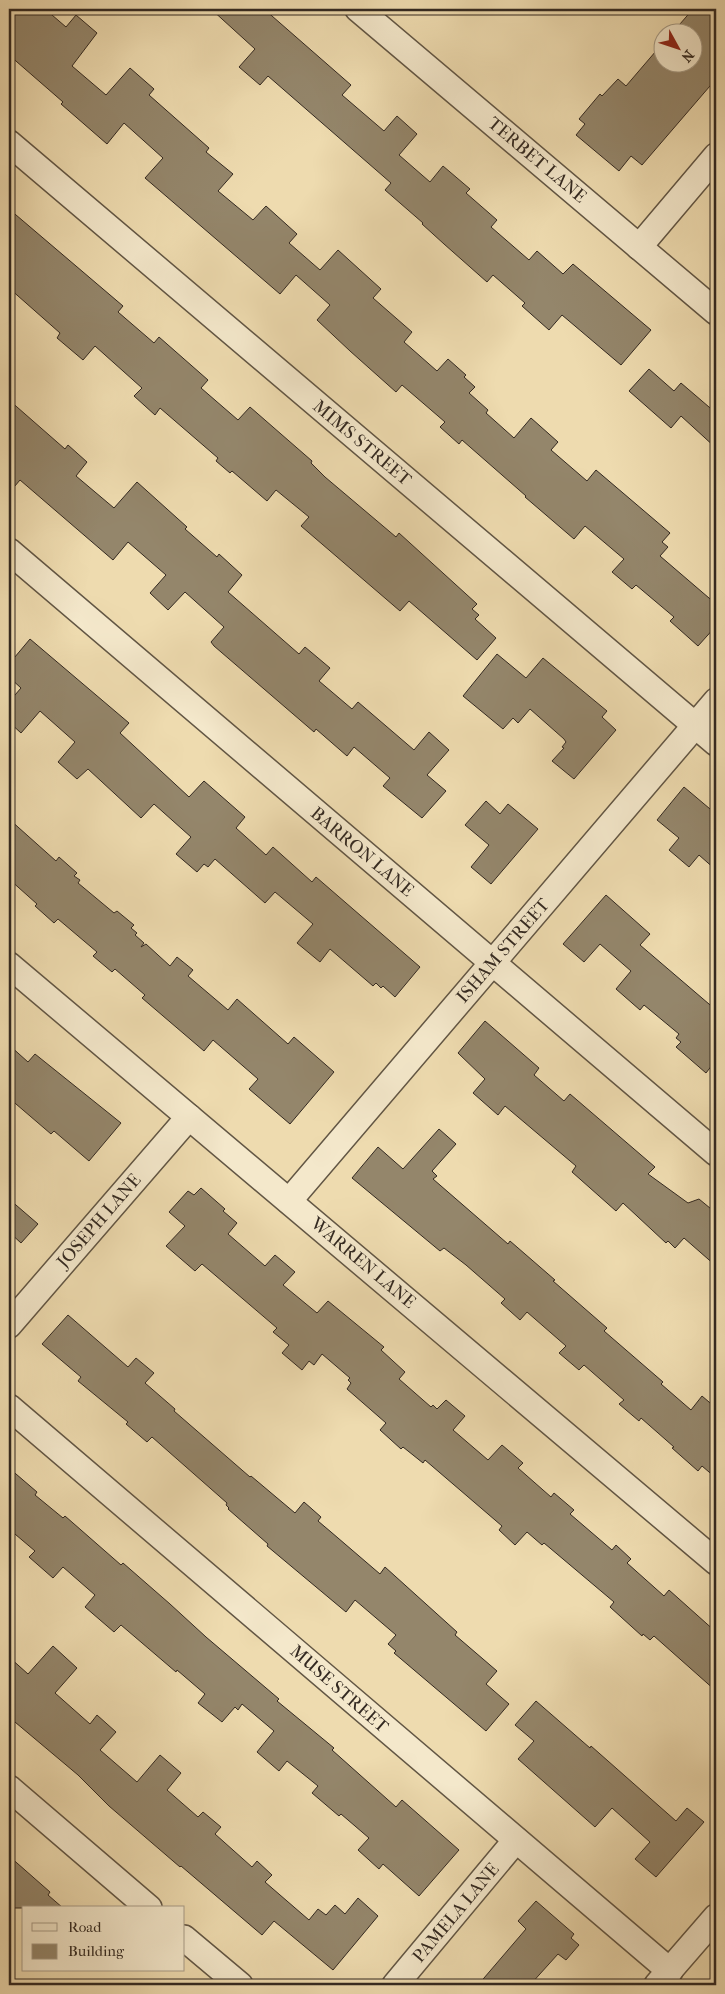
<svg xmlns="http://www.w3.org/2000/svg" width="725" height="1994" font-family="'IM FELL French Canon',serif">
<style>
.building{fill:#94866b;stroke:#332921}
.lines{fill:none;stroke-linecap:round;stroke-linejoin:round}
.minor-casing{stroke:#625644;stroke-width:28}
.minor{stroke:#f4e8cb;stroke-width:25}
.labels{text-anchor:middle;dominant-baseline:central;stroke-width:4.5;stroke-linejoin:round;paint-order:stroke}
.street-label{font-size:18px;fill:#332921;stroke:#f4e8cb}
</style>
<rect width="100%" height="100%" fill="#eedbaf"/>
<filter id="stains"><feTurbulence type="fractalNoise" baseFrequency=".004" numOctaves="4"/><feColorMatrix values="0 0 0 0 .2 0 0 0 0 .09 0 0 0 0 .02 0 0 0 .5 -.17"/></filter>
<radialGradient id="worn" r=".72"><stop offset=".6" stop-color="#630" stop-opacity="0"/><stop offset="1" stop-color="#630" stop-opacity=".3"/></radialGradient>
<g class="building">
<path d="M9,9H45L66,27L76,15L97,33L72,66L106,95L130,68L154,89L149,95L209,148L206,152L233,174L218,191L253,220L266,206L297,234L289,243L320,270L338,250L381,289L373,298L412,332L404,342L437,371L448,359L466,375L464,377L475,387L469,393L488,410L486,413L514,438L531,418L558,442L551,450L587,481L596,470L670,533L662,542L668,547L660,556L716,604V626L698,646L670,621L674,617L636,585L632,589L612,572L624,559L585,526L574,539L525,497L526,496L462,440L459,444L440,427L445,422L402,385L396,392L350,351L317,320L330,305L296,275L280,294L145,178L163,158L124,123L107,144L61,104L63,102L9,55Z"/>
<path d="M211,9H264L351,85L342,95L384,131L397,116L417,134L399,155L430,182L443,166L470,189L466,193L497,220L491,227L529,260L537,251L563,274L573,264L651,330L621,365L562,315L549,330L522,306L525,303L493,275L487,282L444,244L422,224L423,223L385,190L391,183L268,76L260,85L239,67L255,49Z"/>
<path d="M693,9H716V79L642,165L631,156L619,171L576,135L585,124L579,119L600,94L602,96L618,79L626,86L662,44V62H692V32H673Z"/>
<path d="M9,209L123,306L118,312L154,343L159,337L208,380L201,388L238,420L250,407L312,461L311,463L325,477L396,537L399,533L477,604L472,609L479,615L475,619L496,638L477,660L409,601L400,611L301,526L309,517L276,490L267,501L232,471L230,473L216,461L218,458L160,408L155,415L134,396L142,388L95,346L83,360L57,338L60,333L9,288Z"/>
<path d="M649,369L674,391L681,383L716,413V448L681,416L671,428L629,391Z"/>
<path d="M9,400L65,449L68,445L87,462L76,476L114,508L137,482L187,527L185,529L217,557L219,554L242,575L228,592L299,654L305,647L330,668L319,681L352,709L358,702L414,750L429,732L449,750L427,775L446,791L422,818L383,786L390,778L354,747L347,756L316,729L314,732L214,646L211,642L224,627L185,592L168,610L150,593L166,575L128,542L113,560L20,480L9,493Z"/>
<path d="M30,639L129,723L120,733L189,797L204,781L245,817L236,828L266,855L273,847L312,882L316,877L420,967L395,997L383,986L381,988L376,983L373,986L330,949L320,962L297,943L313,924L275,892L265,903L215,859L208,867L204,864L197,872L176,854L191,837L154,804L141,818L88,769L77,779L58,762L75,742L40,711L21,733L9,722V702L21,688L9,677V664Z"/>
<path d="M497,654L526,678L543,658L607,711L602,717L616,730L574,779L552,761L564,748L562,747L566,742L564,739L530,709L518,723L513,718L503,729L463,696Z"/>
<path d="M684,787L716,814V870L699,855L689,867L669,850L679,838L657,820Z"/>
<path d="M486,801L500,814L508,804L538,829L491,884L471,867L489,845L465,825Z"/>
<path d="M9,819L56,861L59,857L77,873L74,876L80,880L78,883L114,913L117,911L134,925L131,928L137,933L135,935L144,943L141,947L146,944L170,966L177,957L193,970L188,976L228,1010L237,999L288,1044L294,1037L334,1072L290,1124L249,1089L258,1079L213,1040L204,1051L142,998L145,995L115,969L112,972L93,956L97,952L58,919L54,923L35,906L37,904L9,879Z"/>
<path d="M606,895L650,934L640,945L716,1010V1060L706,1073L676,1047L681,1042L676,1038L679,1034L644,1005L640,1010L616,989L631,971L600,944L584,962L563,944Z"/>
<path d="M485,1021L539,1068L534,1075L564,1101L570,1094L655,1167L648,1174L688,1203L699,1199L716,1213V1266L684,1238L675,1248L668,1241L666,1243L623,1203L616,1211L572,1172L576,1166L505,1106L498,1115L473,1093L485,1079L458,1053Z"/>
<path d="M9,1045L28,1062L35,1054L121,1123L89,1161L54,1131L51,1134L9,1098Z"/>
<path d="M439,1129L456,1144L432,1171L437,1176L433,1179L508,1244L510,1241L555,1280L553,1281L607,1328L604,1331L663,1382L661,1384L691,1410L702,1396L716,1408V1478L702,1466L698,1471L672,1448L674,1447L641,1418L639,1421L619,1404L624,1400L584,1365L579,1370L559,1353L566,1346L527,1312L520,1320L501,1303L505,1299L466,1265L444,1248L440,1251L352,1178L378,1147L403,1169Z"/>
<path d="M201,1188L225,1209L223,1211L237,1223L228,1234L265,1266L275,1255L295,1272L283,1285L317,1313L328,1301L384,1347L381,1350L405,1372L399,1379L431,1407L433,1405L437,1409L446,1400L465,1416L453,1430L488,1460L502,1445L523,1463L518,1468L551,1497L554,1493L574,1510L570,1514L612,1550L616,1545L631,1559L627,1563L664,1596L669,1590L716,1632V1691L654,1636L650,1640L643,1634L642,1636L610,1607L614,1602L544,1543L542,1545L527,1532L515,1545L499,1530L502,1526L425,1460L423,1463L403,1447L401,1449L380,1430L386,1423L347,1389L351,1383L348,1380L350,1378L322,1354L314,1365L309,1361L302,1370L282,1353L289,1345L273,1332L277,1328L202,1264L195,1271L166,1246L185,1226L169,1212L188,1191L194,1195Z"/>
<path d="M9,1199L38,1224L21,1243L9,1232Z"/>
<path d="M68,1315L128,1367L136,1358L154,1373L145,1383L175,1409L174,1411L250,1477L251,1476L295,1513L304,1502L321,1517L318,1521L331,1532L380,1574L385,1567L457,1632L455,1635L497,1671L486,1684L509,1704L486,1731L394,1653L396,1651L388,1644L396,1635L355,1600L346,1612L267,1546L268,1544L228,1509L229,1508L226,1505L227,1503L152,1437L147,1442L126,1424L128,1422L78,1381L81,1377L42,1344Z"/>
<path d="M9,1468L37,1492L35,1495L63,1518L65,1516L121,1565L123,1563L170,1604L206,1637L279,1699L277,1701L334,1748L332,1750L396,1807L402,1800L459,1850L419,1896L383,1864L379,1869L358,1850L369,1838L341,1814L339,1816L312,1793L318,1786L287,1761L279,1771L257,1752L274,1731L242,1704L238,1710L235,1707L222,1722L198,1703L205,1694L177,1670L176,1672L121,1625L114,1632L85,1607L95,1595L63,1567L53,1578L29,1557L35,1551L9,1529Z"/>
<path d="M53,1646L77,1668L55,1693L90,1724L97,1715L116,1732L100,1750L137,1782L160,1755L181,1773L167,1790L198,1817L203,1812L221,1827L215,1834L252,1867L257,1861L272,1875L265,1882L309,1920L318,1909L326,1915L335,1905L345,1914L358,1898L378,1916L333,1970L274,1921L262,1935L181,1866L180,1867L109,1806L78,1775L9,1717V1657L28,1674Z"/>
<path d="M536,1701L590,1748L591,1746L676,1821L687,1808L704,1822L656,1877L635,1859L650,1842L612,1808L595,1827L518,1759L534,1741L515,1725Z"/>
<path d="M9,1856L50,1892L48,1895L63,1908H9Z"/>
<path d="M536,1901L574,1934L571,1938L579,1945L566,1960L558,1954L530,1985H478L526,1929L518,1921Z"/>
</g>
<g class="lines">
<g class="minor-casing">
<g id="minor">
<path d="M358,9L716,312"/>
<path d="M9,143L716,743"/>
<path d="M639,247L716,156"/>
<path d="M9,551L716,1153"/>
<path d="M9,965L716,1562"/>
<path d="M289,1201L716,701"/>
<path d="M9,1325L189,1117"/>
<path d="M9,1407L670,1971"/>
<path d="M9,1788L149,1908"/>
<path d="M184,1938L240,1985"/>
<path d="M395,1985L516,1840"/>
<path d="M657,1985L716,1917"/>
</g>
</g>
<use href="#minor" class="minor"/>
</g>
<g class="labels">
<g class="street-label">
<text transform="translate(537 160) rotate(40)">TERBET LANE</text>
<text transform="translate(362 443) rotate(40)">MIMS STREET</text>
<text transform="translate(362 852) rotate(40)">BARRON LANE</text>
<text transform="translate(503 951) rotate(-49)">ISHAM STREET</text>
<text transform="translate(99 1221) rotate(-49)">JOSEPH LANE</text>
<text transform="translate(363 1263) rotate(40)">WARREN LANE</text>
<text transform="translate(339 1689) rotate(41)">MUSE STREET</text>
<text transform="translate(456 1913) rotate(-50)">PAMELA LANE</text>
</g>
</g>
<rect width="725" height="1994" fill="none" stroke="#eedbaf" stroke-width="30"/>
<rect x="10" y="10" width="705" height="1974" fill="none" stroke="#332921" stroke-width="2.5"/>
<rect x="15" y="15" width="695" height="1964" fill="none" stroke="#332921"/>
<rect x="22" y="1906" width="162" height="65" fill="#f4e8cb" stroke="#a79c87"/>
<rect x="32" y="1923" width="25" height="8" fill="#f4e8cb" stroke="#a79c87"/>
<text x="68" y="1932" font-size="15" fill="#332921">Road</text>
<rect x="32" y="1944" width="25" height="15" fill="#94866b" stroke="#a79c87"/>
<text x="68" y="1956" font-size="15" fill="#332921">Building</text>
<g transform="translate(678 48) rotate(130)"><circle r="24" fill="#f4e8cb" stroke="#a79c87"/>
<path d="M0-4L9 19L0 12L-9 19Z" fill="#8f2418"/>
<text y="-8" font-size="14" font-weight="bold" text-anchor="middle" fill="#332921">N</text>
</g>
<rect width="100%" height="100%" filter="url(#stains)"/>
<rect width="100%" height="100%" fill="url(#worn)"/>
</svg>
